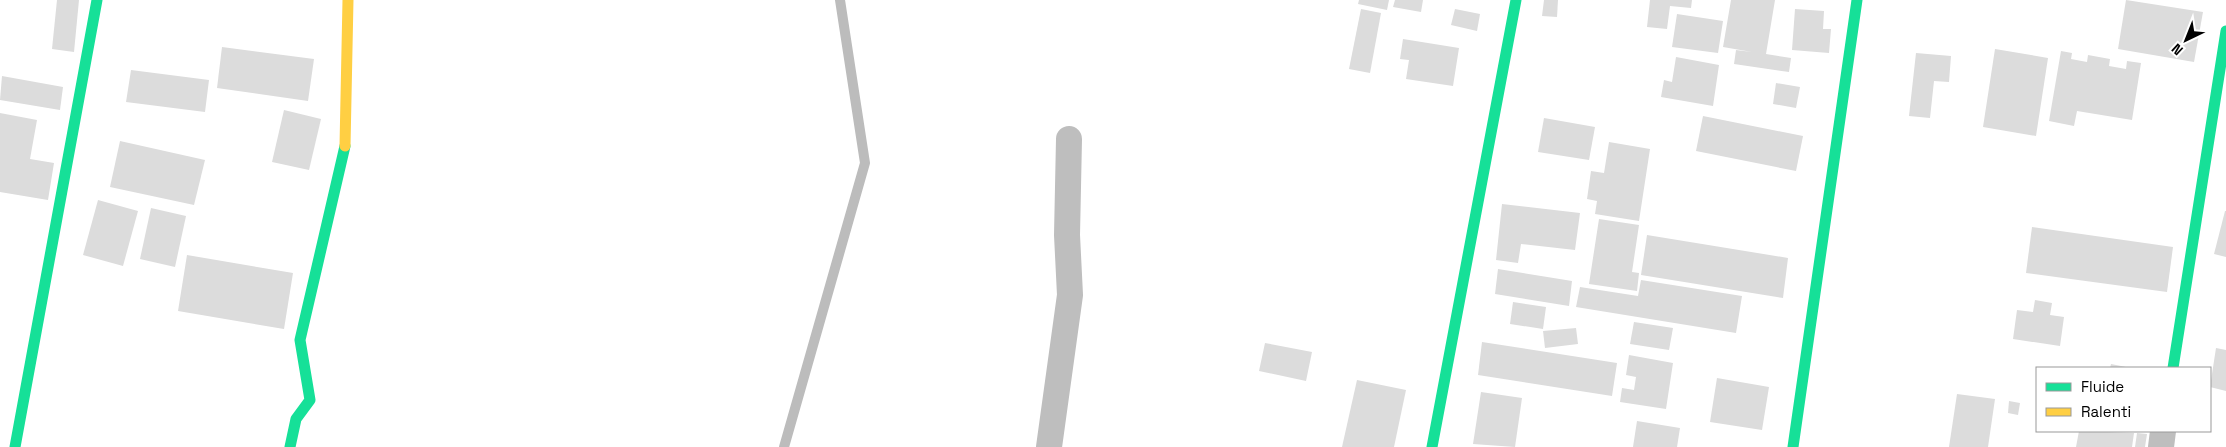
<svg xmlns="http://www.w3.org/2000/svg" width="2226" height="447" font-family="'Space Grotesk',sans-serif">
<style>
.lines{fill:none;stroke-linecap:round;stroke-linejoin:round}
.stream{stroke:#bcbcbc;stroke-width:10}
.building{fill:#dcdcdc}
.street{stroke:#bebebe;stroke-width:26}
.fast{stroke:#16e098;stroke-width:11}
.slow{stroke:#ffcf43;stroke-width:11}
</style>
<rect width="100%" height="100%" fill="#fff"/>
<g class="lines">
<path class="stream" d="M784,447L865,163L840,0"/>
</g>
<g class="building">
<path d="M57,0H79L74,52L52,49Z"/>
<path d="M1359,0H1389L1387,10L1358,4Z"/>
<path d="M1395,0H1423L1421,12L1393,7Z"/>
<path d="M1544,0H1558L1557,17L1542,16Z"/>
<path d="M1650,0H1692L1691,8L1670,6L1667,29L1647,27Z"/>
<path d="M1731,0H1775L1766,54L1791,58L1789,72L1734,64L1736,50L1752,52L1723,47Z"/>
<path d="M2126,0L2203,12L2194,62L2118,49Z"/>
<path d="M1361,9L1381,13L1370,73L1349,69Z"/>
<path d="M1455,9L1480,14L1477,31L1451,25Z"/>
<path d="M1795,9L1824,11L1823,29H1831L1829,53L1792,50Z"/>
<path d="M1677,14L1723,21L1718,53L1672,47Z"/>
<path d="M1403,39L1459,48L1453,86L1406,79L1409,60L1400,59Z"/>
<path d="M222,47L314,59L308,101L217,88Z"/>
<path d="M1995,49L2048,58L2036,136L1983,127Z"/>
<path d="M2061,51L2072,53L2071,59L2087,62L2088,55L2110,59L2109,66L2126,69L2127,61L2141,63L2132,120L2077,111L2074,126L2049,121Z"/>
<path d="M1916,53L1951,56L1949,82L1934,81L1930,118L1909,116Z"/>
<path d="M1676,57L1719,65L1713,106L1661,97L1664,80L1672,82Z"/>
<path d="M131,70L209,80L205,112L126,102Z"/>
<path d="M2,76L63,87L60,110L0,100Z"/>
<path d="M1776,83L1800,87L1796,108L1773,104Z"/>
<path d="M284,110L321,119L309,170L272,162Z"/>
<path d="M0,113L37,120L30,159L54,163L48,200L0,192Z"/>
<path d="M1703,116L1803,136L1796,171L1696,151Z"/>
<path d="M1544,118L1595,127L1589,160L1538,152Z"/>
<path d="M120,141L205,160L194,205L110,187Z"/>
<path d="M1609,142L1650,149L1639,221L1595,214L1597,201L1587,199L1591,171L1604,173Z"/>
<path d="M98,200L138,211L123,266L83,255Z"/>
<path d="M1502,204L1580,213L1575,250L1521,244L1518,263L1496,260Z"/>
<path d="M151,208L186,216L175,267L140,259Z"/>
<path d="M2225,211H2226V257L2214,254Z"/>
<path d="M1599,219L1639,225L1632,272L1639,273L1637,291L1589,284Z"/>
<path d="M2032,227L2173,247L2167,292L2026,273Z"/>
<path d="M1647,235L1788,258L1783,298L1641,275Z"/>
<path d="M187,255L293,273L284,329L178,311Z"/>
<path d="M1498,269L1572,281L1569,306L1495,294Z"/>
<path d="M1641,280L1742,296L1736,333L1576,307L1580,287L1638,296Z"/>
<path d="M2035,300L2052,303L2050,315L2064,317L2060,346L2013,339L2017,310L2033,312Z"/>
<path d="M1513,302L1546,307L1543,329L1510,324Z"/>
<path d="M1634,322L1673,328L1669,350L1630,344Z"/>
<path d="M1576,328L1578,344L1545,348L1543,331Z"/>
<path d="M1482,342L1617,363L1612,396L1478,375Z"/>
<path d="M1265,343L1312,352L1306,381L1259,371Z"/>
<path d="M2216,348L2226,350V391L2210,387Z"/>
<path d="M1629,355L1673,363L1666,409L1620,402L1622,388L1634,390L1636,377L1626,375Z"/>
<path d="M2111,364L2126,367V368H2110Z"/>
<path d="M1717,378L1769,387L1762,430L1710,422Z"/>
<path d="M1357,380L1406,390L1394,447H1342Z"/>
<path d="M1481,392L1522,398L1515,447L1473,444Z"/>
<path d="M1957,394L1995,399L1988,447H1949Z"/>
<path d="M2009,401L2020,403L2018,415L2008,413Z"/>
<path d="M1637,421L1680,428L1677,447H1633Z"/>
<path d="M2079,431L2134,433L2132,447H2076Z"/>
<path d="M2137,433L2147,434L2145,447H2135Z"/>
</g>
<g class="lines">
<g class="street">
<path d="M1049,447L1070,295L1067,235L1069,139"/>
<path d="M2161,447L2163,431"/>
</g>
<g class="fast">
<path d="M2173,368L2226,31"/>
<path d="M15,447L97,0"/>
<path d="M290,447L296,419L310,400L300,340L345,146"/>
<path d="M1432,447L1516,0"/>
<path d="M1793,447L1857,0"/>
</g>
<path class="slow" d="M345,146L348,0"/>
</g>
<rect x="2036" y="367" width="175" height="65" fill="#ffffff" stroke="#999999"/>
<rect x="2046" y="383" width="25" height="8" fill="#16e098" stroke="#999999"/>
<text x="2081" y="392" font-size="15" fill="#000000">Fluide</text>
<rect x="2046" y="408" width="25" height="8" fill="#ffcf43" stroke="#999999"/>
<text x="2081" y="417" font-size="15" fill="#000000">Ralenti</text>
<g transform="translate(2186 40) rotate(223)" stroke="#ffffff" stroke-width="4" paint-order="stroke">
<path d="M0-4L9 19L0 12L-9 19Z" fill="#000000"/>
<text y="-8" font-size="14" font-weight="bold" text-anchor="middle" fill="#000000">N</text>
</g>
</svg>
